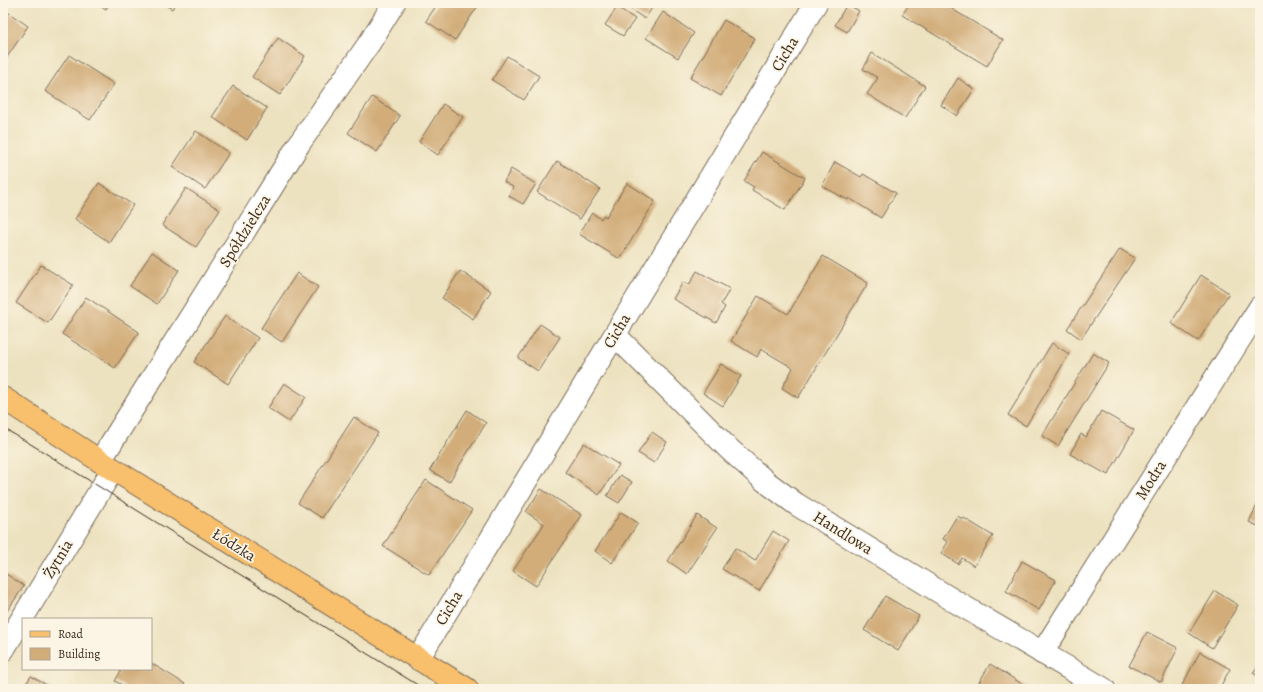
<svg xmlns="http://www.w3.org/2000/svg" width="1263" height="692" font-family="Alegreya,serif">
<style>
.building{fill:#d2ad7a}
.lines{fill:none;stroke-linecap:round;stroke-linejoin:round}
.minor-casing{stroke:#796a57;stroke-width:24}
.major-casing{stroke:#796a57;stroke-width:24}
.minor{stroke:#fff;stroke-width:22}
.major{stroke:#f8bf6c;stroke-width:22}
.tram{stroke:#3b2a1e;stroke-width:1}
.labels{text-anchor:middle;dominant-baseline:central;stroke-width:3.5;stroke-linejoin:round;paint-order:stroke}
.street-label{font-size:16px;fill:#3b2a1e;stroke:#fcf5e5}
</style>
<rect width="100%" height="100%" fill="#fcf5e5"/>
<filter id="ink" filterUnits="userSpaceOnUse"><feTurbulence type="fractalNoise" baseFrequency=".025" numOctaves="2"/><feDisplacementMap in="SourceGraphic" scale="8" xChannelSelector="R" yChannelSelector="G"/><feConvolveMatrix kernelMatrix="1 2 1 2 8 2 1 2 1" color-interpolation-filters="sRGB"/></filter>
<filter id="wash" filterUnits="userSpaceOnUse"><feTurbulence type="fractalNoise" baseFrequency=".012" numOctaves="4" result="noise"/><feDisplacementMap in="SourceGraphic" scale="16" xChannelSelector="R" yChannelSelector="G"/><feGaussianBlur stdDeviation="0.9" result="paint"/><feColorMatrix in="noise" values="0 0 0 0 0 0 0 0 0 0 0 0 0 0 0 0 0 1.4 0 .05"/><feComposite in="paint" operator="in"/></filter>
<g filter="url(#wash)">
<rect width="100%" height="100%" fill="#ede2c0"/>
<g id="blocks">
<g class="building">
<path d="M97,3H110L106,9Z"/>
<path d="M162,3H176L172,9Z"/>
<path d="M438,3H480L455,40L426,21Z"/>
<path d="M621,3H655L645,19Z"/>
<path d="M910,3H942L1003,40L987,66L902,15Z"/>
<path d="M847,4L859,11L847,32L835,25Z"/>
<path d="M617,7L635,19L623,36L605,25Z"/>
<path d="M3,9L28,26L3,63Z"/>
<path d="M663,12L694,33L678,58L646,38Z"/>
<path d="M724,20L755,38L721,96L690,78Z"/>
<path d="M278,38L305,56L280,95L252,77Z"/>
<path d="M872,53L925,86L905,118L867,94L878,78L863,69Z"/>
<path d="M69,55L114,84L90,120L45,91Z"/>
<path d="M507,56L539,76L524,100L492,80Z"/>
<path d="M958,78L974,89L957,116L941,105Z"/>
<path d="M233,86L267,108L247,140L212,117Z"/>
<path d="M372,97L400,116L377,152L348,133Z"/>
<path d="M443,104L463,117L438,155L419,142Z"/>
<path d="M196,131L229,153L205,189L172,167Z"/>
<path d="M762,152L805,178L785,210L752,190L754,187L744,181Z"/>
<path d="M557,161L600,189L580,219L537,192Z"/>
<path d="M835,162L861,177L863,174L896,193L881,218L849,198L848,200L822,186Z"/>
<path d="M511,169L536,184L523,204L509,196L513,187L504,182Z"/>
<path d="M99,183L133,205L109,242L75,219Z"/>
<path d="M627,183L655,201L620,259L579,234L592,213L601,219L603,215L606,217Z"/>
<path d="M186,188L220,210L196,247L162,225Z"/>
<path d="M1120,249L1135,258L1081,339L1067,329Z"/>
<path d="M152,252L179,270L157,304L130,286Z"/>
<path d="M823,256L868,283L798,398L782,388L793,368L761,349L757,357L731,341L758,296L788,314Z"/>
<path d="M41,265L73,285L48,323L16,303Z"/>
<path d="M460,271L491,291L473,319L442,298Z"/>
<path d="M697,271L730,289L721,304L725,307L716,323L673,299L683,282L689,285Z"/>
<path d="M297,273L318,287L282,342L261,328Z"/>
<path d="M1201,275L1229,293L1198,341L1171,323Z"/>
<path d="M86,297L139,332L115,368L62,334Z"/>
<path d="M225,316L258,338L228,384L194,362Z"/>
<path d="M540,324L560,337L538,371L518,358Z"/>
<path d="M1052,343L1069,354L1026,426L1008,415Z"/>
<path d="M1093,353L1109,363L1058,446L1042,436Z"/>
<path d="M721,364L741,376L723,406L703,393Z"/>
<path d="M284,383L306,397L289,422L268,408Z"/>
<path d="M467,410L486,423L449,482L430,470Z"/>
<path d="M1101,411L1134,430L1108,475L1070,454L1081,434L1086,437Z"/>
<path d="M354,417L378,433L322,518L298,503Z"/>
<path d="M652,432L667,442L654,463L638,453Z"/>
<path d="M584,443L619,465L599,495L565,472Z"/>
<path d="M620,475L632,482L619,503L607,496Z"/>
<path d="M426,480L472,510L429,575L383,546Z"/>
<path d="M541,489L582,515L536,586L513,571L544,524L526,512Z"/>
<path d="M1260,499V527L1249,522Z"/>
<path d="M621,512L638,523L612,563L595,551Z"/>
<path d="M697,515L717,528L687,574L668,561Z"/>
<path d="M957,516L963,519L964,518L993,536L974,566L962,558L958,564L941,553L948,542L943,539Z"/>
<path d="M773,531L789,541L759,591L722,569L735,548L755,561Z"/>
<path d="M1022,561L1056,580L1039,610L1006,591Z"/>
<path d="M3,572L24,586L5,614L3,613Z"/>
<path d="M1215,591L1238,605L1212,648L1189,633Z"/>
<path d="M885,596L919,616L898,651L864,630Z"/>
<path d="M1147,632L1178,648L1161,682L1129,666Z"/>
<path d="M1200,652L1230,669L1219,689H1180Z"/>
<path d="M1260,662V677L1253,673Z"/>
<path d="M151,663L185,684L182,689H129L115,681L122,669H151Z"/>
<path d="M990,664L1027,687L1026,689H975Z"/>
<path d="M31,676L53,689H23Z"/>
</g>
</g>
</g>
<g filter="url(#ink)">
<use href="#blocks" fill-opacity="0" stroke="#796a57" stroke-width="1"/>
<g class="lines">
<g class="minor-casing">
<g id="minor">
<path d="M615,335L729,449L765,481L796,504L956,602L1104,689"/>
<path d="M100,461L299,144L370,42L394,3"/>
<path d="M3,650L113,469"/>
<path d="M1042,653L1260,307"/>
<path d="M418,659L816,3"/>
</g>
</g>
<g class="major-casing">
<path id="major" d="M3,398L100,461L467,689"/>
</g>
<use href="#minor" class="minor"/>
<use href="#major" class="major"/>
<path class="tram" d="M3,428L29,443L424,689"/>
</g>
</g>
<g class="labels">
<g class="street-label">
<text transform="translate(785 54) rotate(-59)">Cicha</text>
<text transform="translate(245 231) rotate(-58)">Spółdzielcza</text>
<text transform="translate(617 331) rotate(-59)">Cicha</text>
<text transform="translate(1151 480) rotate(-58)">Modra</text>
<text transform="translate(843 533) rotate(32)">Handlowa</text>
<text transform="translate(234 545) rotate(32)">Łódzka</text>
<text transform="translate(58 559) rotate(-59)">Żytnia</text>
<text transform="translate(449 608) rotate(-59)">Cicha</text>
</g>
</g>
<rect width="1263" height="692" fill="none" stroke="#fcf5e5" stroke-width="16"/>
<rect x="22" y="618" width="130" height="52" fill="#fcf5e5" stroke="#afa495"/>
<rect x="30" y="631" width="20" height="6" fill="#f8bf6c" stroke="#afa495"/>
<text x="58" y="638" font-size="12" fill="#3b2a1e">Road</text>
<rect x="30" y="648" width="20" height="12" fill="#d2ad7a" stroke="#afa495"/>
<text x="58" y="658" font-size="12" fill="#3b2a1e">Building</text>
</svg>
